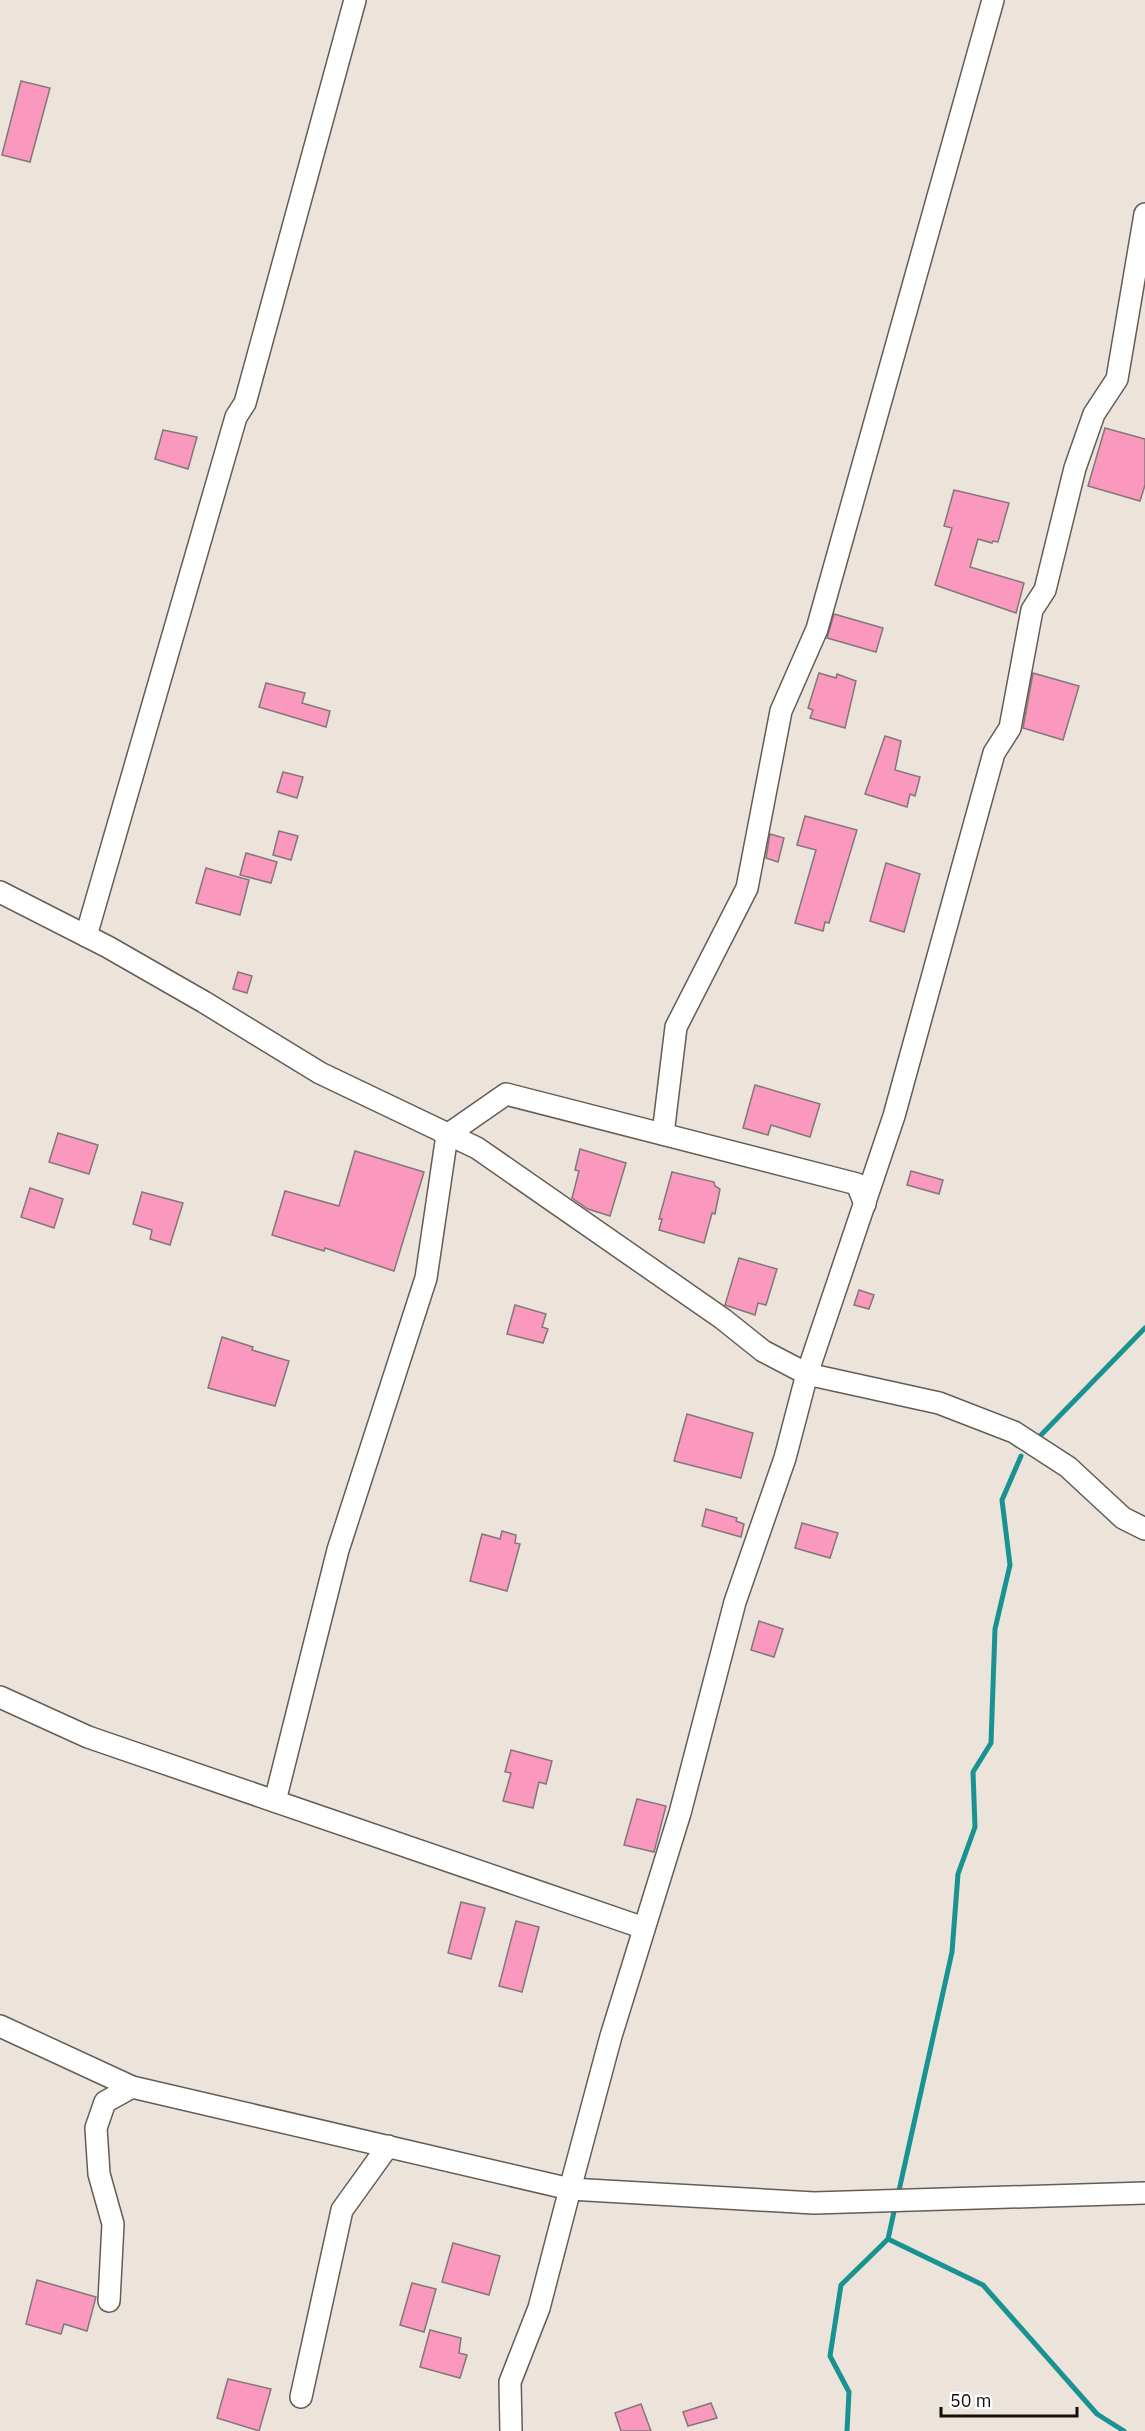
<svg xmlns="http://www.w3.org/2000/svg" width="1145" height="2431" font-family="'IBM Plex Sans',sans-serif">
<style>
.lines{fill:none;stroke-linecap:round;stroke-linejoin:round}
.stream{stroke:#199292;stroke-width:5}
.building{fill:#fb98bd;stroke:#82777a;stroke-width:1.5}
.minor-casing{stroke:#645c55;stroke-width:24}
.minor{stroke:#fff;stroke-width:21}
</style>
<rect width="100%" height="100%" fill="#ece3db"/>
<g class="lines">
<g class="stream">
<path d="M1041,1435L1145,1328"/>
<path d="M898,2195L952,1952L958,1874L975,1827L973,1772L991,1743L995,1629L1010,1565L1002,1500L1021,1456"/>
<path d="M888,2239L983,2285L1097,2414L1124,2431"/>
<path d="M847,2431L849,2392L830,2356L841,2285L888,2239L895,2207"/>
</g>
</g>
<g class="building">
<path d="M21,81L50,88L30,162L2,155Z"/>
<path d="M1105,428L1145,439V485L1140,501L1088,486Z"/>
<path d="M163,430L197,437L188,469L155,459Z"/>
<path d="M954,490L1009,503L998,542L993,541L992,543L978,539L970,567L1024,583L1016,613L935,585L952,528L944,526Z"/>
<path d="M834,614L883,628L876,652L827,638Z"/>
<path d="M819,673L836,678L837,674L856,681L845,728L810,718L813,710L808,708Z"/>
<path d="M1033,673L1079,686L1063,740L1023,728Z"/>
<path d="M266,683L305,693L302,703L330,711L326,727L259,707Z"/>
<path d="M885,736L901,741L895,770L920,777L915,796L910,794L907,807L865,794Z"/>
<path d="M283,772L303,777L297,798L277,792Z"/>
<path d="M805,816L857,830L829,923L825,922L823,931L795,923L816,850L797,845Z"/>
<path d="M279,831L298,836L291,860L273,855Z"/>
<path d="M770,834L784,838L778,862L766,858Z"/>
<path d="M246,853L277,862L271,883L240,875Z"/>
<path d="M886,863L920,874L904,932L870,921Z"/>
<path d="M206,868L249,880L240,915L196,903Z"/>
<path d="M238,972L252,976L247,993L233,989Z"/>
<path d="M755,1085L820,1104L810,1137L771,1125L768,1135L743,1128Z"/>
<path d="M58,1133L98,1145L89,1174L49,1162Z"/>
<path d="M580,1149L626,1163L610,1216L588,1209L572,1198L579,1171L575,1170Z"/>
<path d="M355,1151L424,1172L394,1271L325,1248L324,1251L272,1235L285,1191L339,1206Z"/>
<path d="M911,1171L943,1180L939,1194L907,1185Z"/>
<path d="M672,1172L714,1182L715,1186L720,1189L715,1214L712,1213L704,1243L659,1230L662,1219H659Z"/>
<path d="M30,1188L63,1199L54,1228L21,1217Z"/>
<path d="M142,1192L183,1203L170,1245L150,1239L152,1230L133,1224Z"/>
<path d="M739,1258L777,1269L766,1305L758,1303L755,1315L725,1305Z"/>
<path d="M859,1290L874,1295L869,1309L854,1305Z"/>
<path d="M515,1305L546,1314L542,1327L548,1329L543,1343L507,1334Z"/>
<path d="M222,1337L253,1347L252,1350L289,1361L275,1406L208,1388Z"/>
<path d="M687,1414L753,1433L741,1478L674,1461Z"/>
<path d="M706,1509L737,1518L736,1521L744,1524L741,1537L702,1526Z"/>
<path d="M802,1523L838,1533L830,1558L795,1548Z"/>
<path d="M502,1531L516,1535L515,1543L520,1544L507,1591L470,1581L482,1534L500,1539Z"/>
<path d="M759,1621L783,1629L774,1657L751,1650Z"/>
<path d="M511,1750L552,1761L546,1784L539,1782L533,1808L503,1801L511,1773L505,1772Z"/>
<path d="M637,1799L666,1806L654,1852L624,1845Z"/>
<path d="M461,1902L485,1908L471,1959L448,1953Z"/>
<path d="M516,1921L539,1927L522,1992L499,1986Z"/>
<path d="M453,2243L500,2256L489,2295L442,2282Z"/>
<path d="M37,2280L96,2297L87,2331L64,2324L61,2334L26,2324Z"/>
<path d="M412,2283L436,2289L424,2332L400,2325Z"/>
<path d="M430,2330L461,2338L459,2353L467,2355L460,2378L420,2367Z"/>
<path d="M228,2379L271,2389L259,2431L217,2418Z"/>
<path d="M711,2403L717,2418L688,2426L683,2412Z"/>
<path d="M641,2404L651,2431H621L615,2413Z"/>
</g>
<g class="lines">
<g class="minor-casing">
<g id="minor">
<path d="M0,892L108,947L204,1002L320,1073L477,1148L723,1319L763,1351L807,1374L939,1403L1014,1432L1068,1467L1123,1518L1145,1529"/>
<path d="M86,936L236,417L245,403L355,0"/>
<path d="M663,1134L676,1027L747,888L781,711L817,629L993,0"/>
<path d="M0,1697L88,1737L644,1928"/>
<path d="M275,1801L338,1550L426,1278L447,1135L506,1094L857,1184L865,1204"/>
<path d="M0,2026L132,2087L570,2189L611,2036L680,1813L735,1602L785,1458L807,1374L894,1116L994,753L1010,728L1032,610L1045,590L1075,468L1094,414L1117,379L1145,214"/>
<path d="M109,2301L113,2224L99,2174L96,2128L105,2102L132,2087"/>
<path d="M301,2397L342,2210L388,2146"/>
<path d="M511,2431L510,2382L539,2308L570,2189L814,2203L1145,2193"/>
</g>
</g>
<use href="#minor" class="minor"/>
</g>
<path d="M941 2407v9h136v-9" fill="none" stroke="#110e0c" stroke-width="3"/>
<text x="950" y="2407" font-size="18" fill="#110e0c" stroke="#ffffff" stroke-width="4.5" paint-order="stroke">50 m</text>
</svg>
